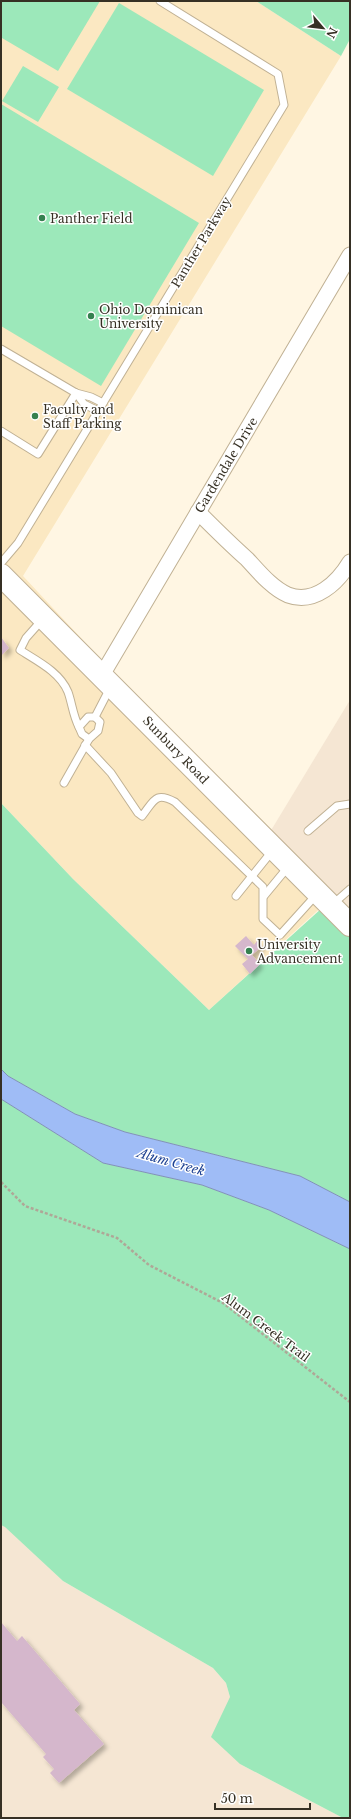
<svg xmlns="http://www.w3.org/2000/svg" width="351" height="1819" font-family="'Libre Baskerville',serif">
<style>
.commercial{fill:#f5e6d3}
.built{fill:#fbe8c2}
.green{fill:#9ce8ba}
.water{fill:#9fbcf6;stroke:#8092b7}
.building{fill:#d5b7cc;filter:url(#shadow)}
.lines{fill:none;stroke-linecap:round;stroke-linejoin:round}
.lane-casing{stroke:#c0b194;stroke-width:9}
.street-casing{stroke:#c0b194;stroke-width:17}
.primary-casing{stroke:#c0b194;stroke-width:24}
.path{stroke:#afa797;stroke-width:2.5;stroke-dasharray:3 2;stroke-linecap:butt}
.lane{stroke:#fff;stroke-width:7}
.street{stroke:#fff;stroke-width:15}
.primary{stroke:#fff;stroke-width:22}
.poi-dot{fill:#358150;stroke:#fff;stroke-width:1.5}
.labels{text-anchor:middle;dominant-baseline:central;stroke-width:3;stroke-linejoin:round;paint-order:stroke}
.poi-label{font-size:12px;fill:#363024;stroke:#fff;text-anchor:start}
.street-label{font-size:12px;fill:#363024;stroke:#fff}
.water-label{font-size:13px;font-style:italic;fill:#1e4293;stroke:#fff}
</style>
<defs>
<filter id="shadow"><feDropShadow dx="3.5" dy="3.5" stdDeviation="2" flood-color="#0004"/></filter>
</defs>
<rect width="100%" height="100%" fill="#fff6e3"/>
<g class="commercial">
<path d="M350,700V915L267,837Z"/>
<path d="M1,1525L5,1526L63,1581L213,1668L226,1683L230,1697L240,1764L343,1818H1Z"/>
</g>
<path class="built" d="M1,1H256L341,56L23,576L327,902L209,1010L73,879L1,803Z"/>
<g class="green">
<path d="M1,1H100L58,71L2,38Z"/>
<path d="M256,1H350V39L341,56Z"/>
<path d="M119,3L264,90L213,176L67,89Z"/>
<path d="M23,66L59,87L38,122L2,101Z"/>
<path d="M1,104L199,223L101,386L1,326Z"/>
<path d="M1,803L73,879L209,1010L322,908L350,936V1202L300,1176L125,1132L75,1114L8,1076L1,1069Z"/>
<path d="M1,1099L103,1163L202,1185L269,1210L350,1249V1818H343L240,1764L211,1737L230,1697L226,1683L213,1668L63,1581L5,1527L1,1525Z"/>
</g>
<path class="water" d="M1,1069L8,1076L75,1114L125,1132L300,1176L350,1202V1249L269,1210L202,1185L103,1163L1,1099Z"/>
<g class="building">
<path d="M1,637L9,648L2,655L1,654Z"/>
<path d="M246,936L254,945L257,941L262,946L252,955L260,964L250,974L242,964L248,959L235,946Z"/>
<path d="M1,1622L17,1641L22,1636L80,1704L74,1710L104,1744L59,1783L50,1773L54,1769L43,1757L46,1754L1,1702Z"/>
</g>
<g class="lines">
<g class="lane-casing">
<g id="lane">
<path d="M1,349L76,393L91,397L103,403"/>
<path d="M76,393L84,404L98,411"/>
<path d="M1,431L38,454L76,393"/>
<path d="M1,563L18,543L284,105L278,74L160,1"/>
<path d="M42,620L26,638L20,650C37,661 60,672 68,692C72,703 73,716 79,727L88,717H95"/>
<path d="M79,727L82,734L89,739"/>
<path d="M85,745L111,773L138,813L142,816C154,801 155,791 175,802L263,887V919L280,935L317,894"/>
<path d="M64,783L89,739L98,731L100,722L95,717L110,688"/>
<path d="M308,831L337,806L350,804"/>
<path d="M236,896L273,850"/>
<path d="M264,896L288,867"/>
<path d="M333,904L350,889"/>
</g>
</g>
<g class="street-casing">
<g id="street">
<path d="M198,512C214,528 230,544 247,559C259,572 272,588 288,595C315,605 338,582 350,562"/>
<path d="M102,675L350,255"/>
</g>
</g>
<g class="primary-casing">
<path id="primary" d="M1,575L350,925"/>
</g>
<path class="path" d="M1,1182L25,1206L117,1238L149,1265L223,1303L350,1402"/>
<use href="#lane" class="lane"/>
<use href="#street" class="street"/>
<use href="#primary" class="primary"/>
</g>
<g class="poi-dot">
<circle cx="42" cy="218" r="4"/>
<circle cx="91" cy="316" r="4"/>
<circle cx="35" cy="416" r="4"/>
<circle cx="249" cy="951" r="4"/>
</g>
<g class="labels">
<g class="poi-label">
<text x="50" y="218">Panther Field</text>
<text x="99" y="309">Ohio Dominican<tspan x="99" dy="14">University</tspan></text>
<text x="43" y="409">Faculty and<tspan x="43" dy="14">Staff Parking</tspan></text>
<text x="257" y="944">University<tspan x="257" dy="14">Advancement</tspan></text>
</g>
<g class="street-label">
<text transform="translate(201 242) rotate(-59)">Panther Parkway</text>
<text transform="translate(226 465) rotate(-59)">Gardendale Drive</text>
<text transform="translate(176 750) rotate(46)">Sunbury Road</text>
<text transform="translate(266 1327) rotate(37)">Alum Creek Trail</text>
</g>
<g class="water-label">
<text transform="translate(171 1162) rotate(16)">Alum Creek</text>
</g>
</g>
<rect width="351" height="1819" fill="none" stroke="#363024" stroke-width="4"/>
<g transform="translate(323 28) rotate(118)" stroke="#ffffff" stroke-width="3" paint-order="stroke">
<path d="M0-3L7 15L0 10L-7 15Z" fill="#363024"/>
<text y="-6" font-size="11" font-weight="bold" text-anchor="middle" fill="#363024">N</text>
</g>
<path d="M215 1803v6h95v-6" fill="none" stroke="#363024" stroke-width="2"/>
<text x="221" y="1803" font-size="12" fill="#363024" stroke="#ffffff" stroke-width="3" paint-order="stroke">50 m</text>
</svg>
